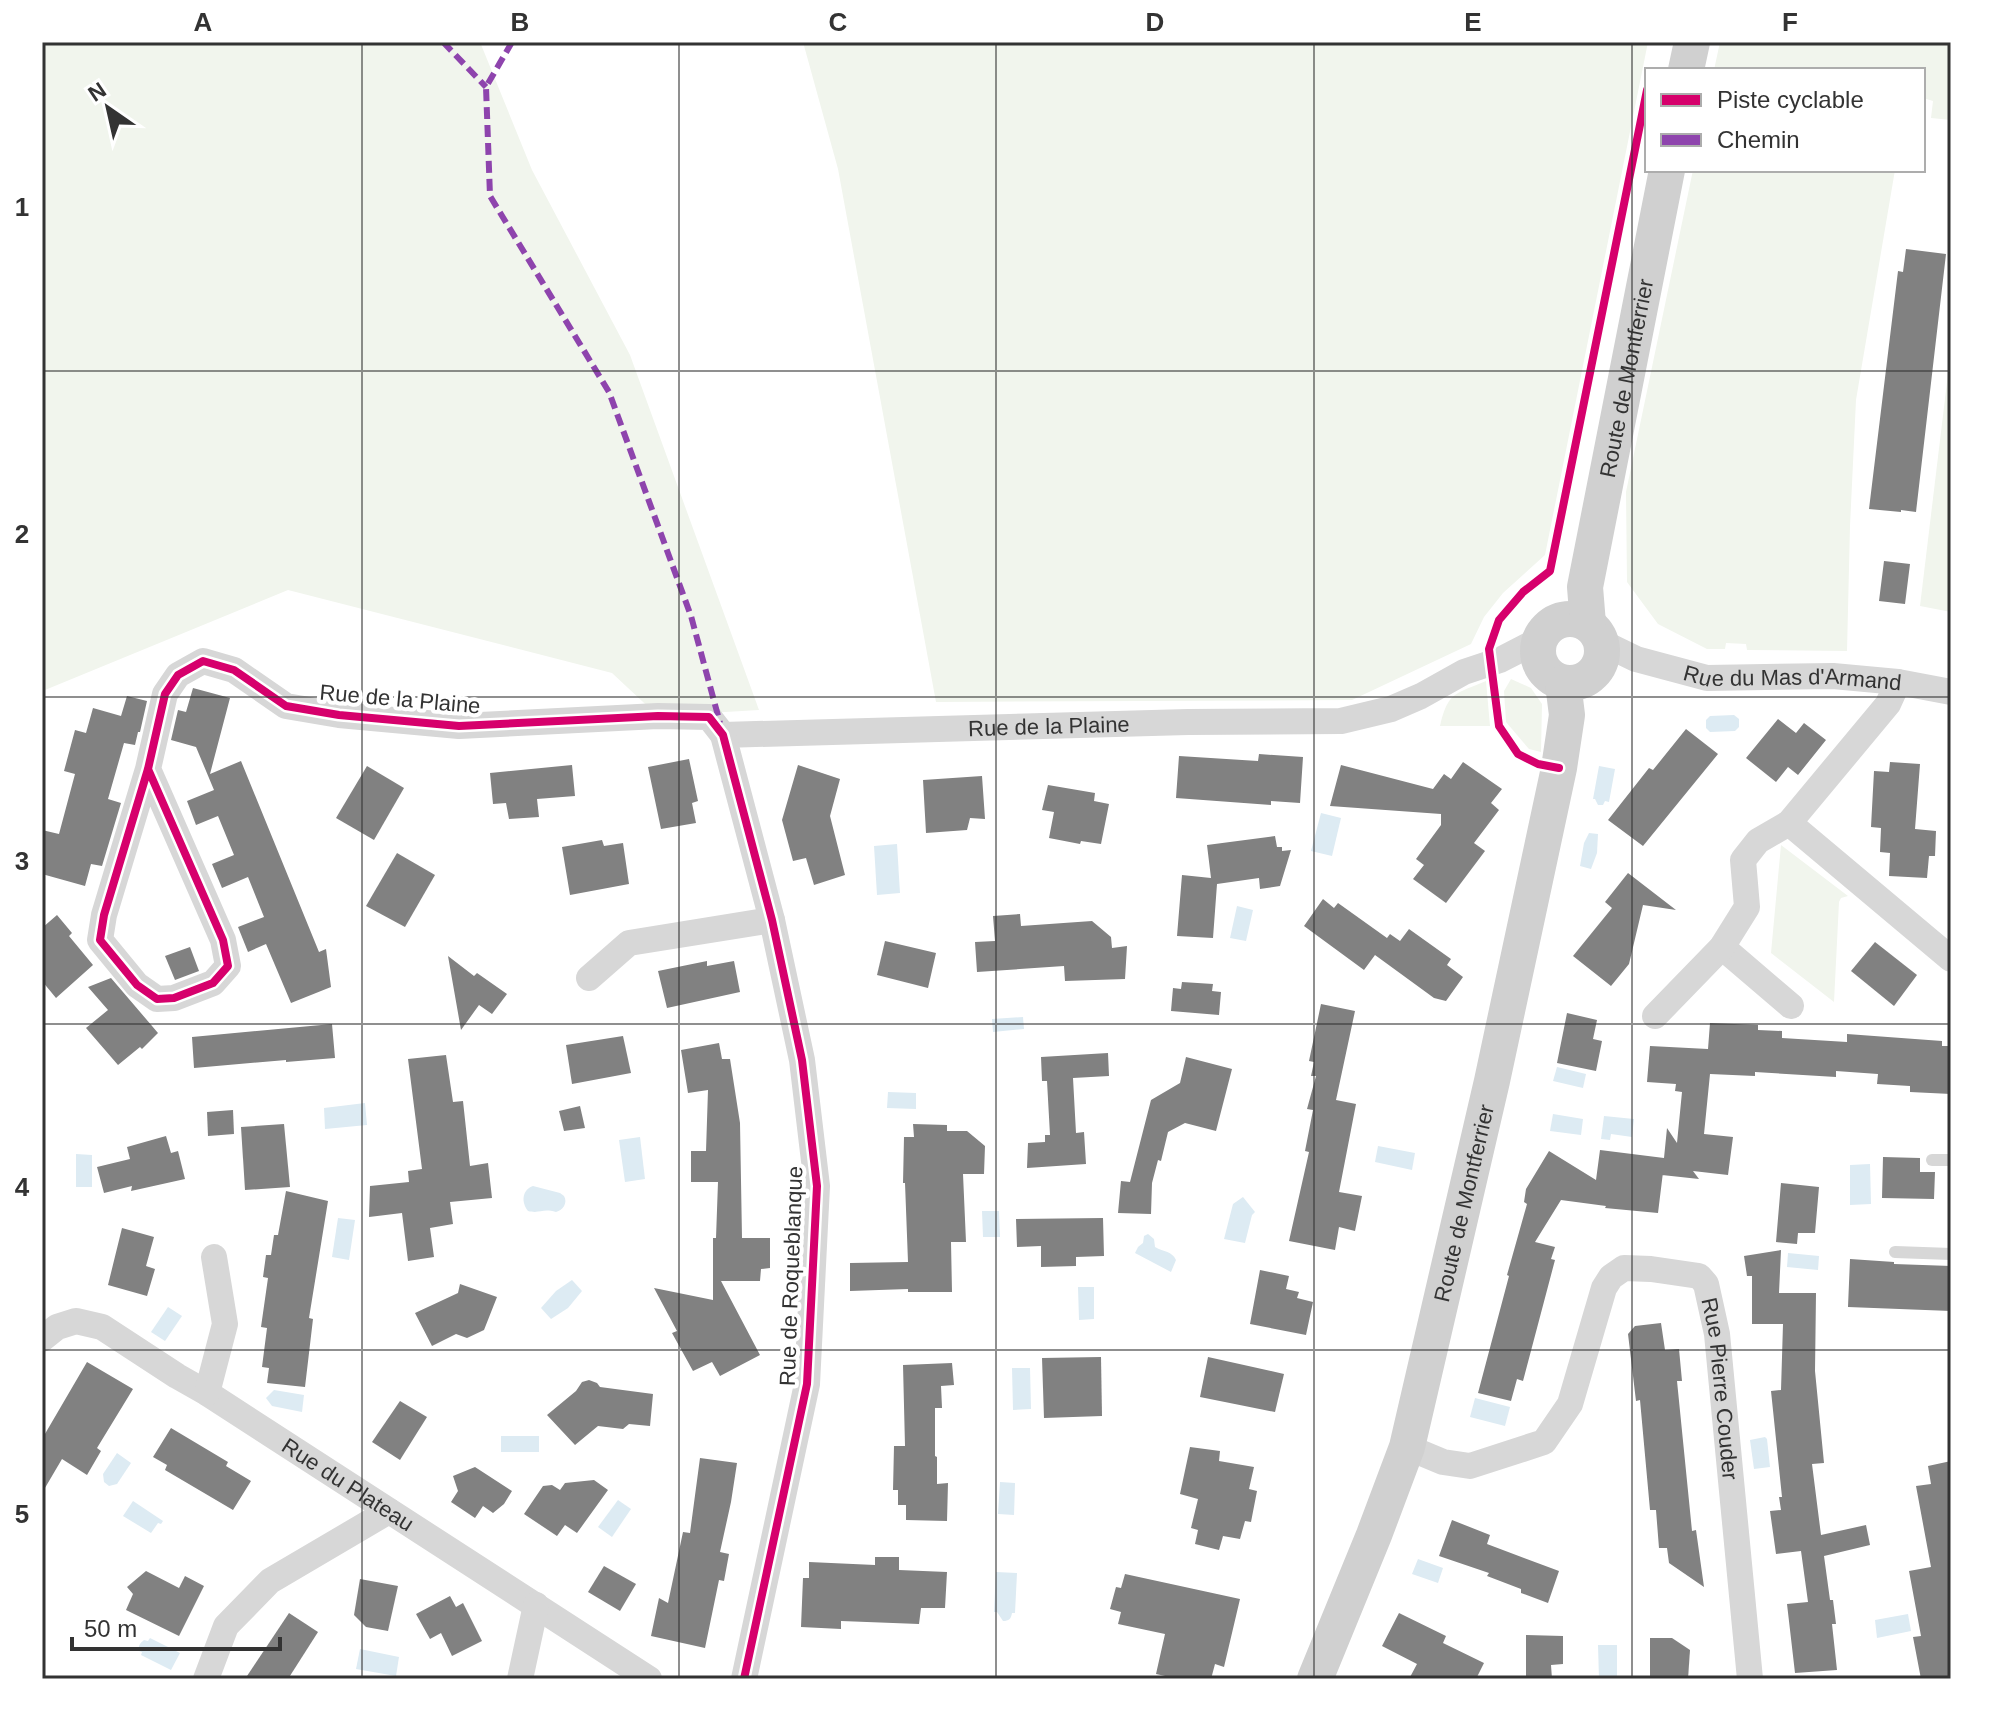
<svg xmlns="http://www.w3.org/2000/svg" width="1993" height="1721" font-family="Helvetica,sans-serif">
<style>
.green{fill:#f1f5ed}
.water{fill:#ddebf3}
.building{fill:#818181}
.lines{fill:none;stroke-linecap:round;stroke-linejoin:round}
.lane{stroke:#d7d7d7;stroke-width:12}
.street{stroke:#d7d7d7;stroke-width:26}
.secondary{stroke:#d0d0d0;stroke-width:36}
.quiet{stroke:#8e44ad;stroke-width:6;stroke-dasharray:12 6;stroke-linecap:butt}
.cycleway-casing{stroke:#fff;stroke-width:13}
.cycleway{stroke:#d6006c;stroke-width:8}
.grid{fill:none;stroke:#333;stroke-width:2;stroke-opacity:0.55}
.labels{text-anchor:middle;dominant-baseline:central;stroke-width:8;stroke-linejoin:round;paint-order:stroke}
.street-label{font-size:22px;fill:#333;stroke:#fff}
.neatline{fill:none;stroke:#333;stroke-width:3}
.grid-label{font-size:26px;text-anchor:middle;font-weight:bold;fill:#333}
</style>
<rect width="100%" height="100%" fill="#fff"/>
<g class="green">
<path d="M42,42H480L532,170L630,355L759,710L658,716L612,673L288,590L45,690L42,698Z"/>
<path d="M803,42H1648L1545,555L1503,593L1484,617L1471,644L1352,700L936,702L838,169Z"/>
<path d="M1720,42H1951V120L1931,118L1933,101L1923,98V70H1714Z"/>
<path d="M1693,170H1895L1856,400L1850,526L1847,651L1747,650L1746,644L1726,643L1725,649H1707L1658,624L1627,582L1626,492Z"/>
<path d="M1951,349V612L1920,606Z"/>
<path d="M1511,679L1531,688L1542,704L1541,752L1529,749L1506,722L1504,691Z"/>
<path d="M1486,681L1490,726H1440C1448,691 1456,694 1486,681Z"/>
<path d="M1781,845L1848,896L1841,898L1839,902L1834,1002L1771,953Z"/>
</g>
<g class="water">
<path d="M1734,715L1739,719V727L1735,731L1710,732L1706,728V720L1710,716Z"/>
<path d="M1599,766L1615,769L1609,802L1605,801L1603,805H1598L1595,799H1593Z"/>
<path d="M1321,813L1341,818L1332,856L1311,851Z"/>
<path d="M1589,833L1598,834L1597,853L1591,869L1580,866L1584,843Z"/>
<path d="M897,844L900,893L877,895L874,846Z"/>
<path d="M1237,906L1253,910L1246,941L1230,938Z"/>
<path d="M1023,1017L1024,1029L993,1032L992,1019Z"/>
<path d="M1557,1067L1586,1074L1583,1088L1553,1081Z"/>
<path d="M888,1092L916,1093V1109L887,1108Z"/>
<path d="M365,1103L367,1125L325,1129L324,1108Z"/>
<path d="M1553,1114L1583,1119L1581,1135L1550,1131Z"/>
<path d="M1604,1116L1634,1119L1632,1137L1611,1134L1610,1140L1601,1139Z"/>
<path d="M640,1137L645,1179L625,1182L619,1140Z"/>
<path d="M1378,1146L1415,1153L1412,1170L1375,1162Z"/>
<path d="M76,1154L92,1155V1187H76Z"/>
<path d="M1870,1164L1871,1204L1850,1205V1165Z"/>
<path d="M533,1186L560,1193L564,1196C568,1203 563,1210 556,1212C542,1208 540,1214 528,1211C521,1202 522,1190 533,1186Z"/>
<path d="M1243,1197L1255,1212L1252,1215L1245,1243L1224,1239L1233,1204Z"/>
<path d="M982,1211H999L1000,1237H983Z"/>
<path d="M338,1218L355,1220L349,1260L332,1257Z"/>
<path d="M1148,1234L1154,1239L1155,1247C1164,1252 1172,1251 1176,1260L1171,1272L1135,1253L1138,1247L1143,1243L1144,1236Z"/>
<path d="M1788,1253L1819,1256L1818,1270L1787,1267Z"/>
<path d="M572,1280L582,1291L568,1308L551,1319L541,1308L556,1291Z"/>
<path d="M1078,1287H1094V1319L1079,1320Z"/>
<path d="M168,1307L182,1316L165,1341L151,1332Z"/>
<path d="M1012,1368H1030L1031,1409L1013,1410Z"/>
<path d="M274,1390L304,1395L302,1412L272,1406L266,1398Z"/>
<path d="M1475,1398L1510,1407L1505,1426L1470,1417Z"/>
<rect x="501" y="1436" width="38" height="16"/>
<path d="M1765,1437L1767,1439L1770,1467L1754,1469L1750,1440Z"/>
<path d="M117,1453L131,1463L117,1484L109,1486L104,1482L103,1474Z"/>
<path d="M1000,1482L1015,1483L1014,1515L998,1514Z"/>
<path d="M618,1500L631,1509L612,1537L598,1527Z"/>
<path d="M133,1501L163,1521L161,1524L158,1523L151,1533L123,1516Z"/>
<path d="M1418,1559L1443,1568L1438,1583L1412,1574Z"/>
<path d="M996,1572L1017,1573L1015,1613H1012C1011,1619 1009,1621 1003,1621L997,1612H994Z"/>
<path d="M1908,1614L1911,1631L1877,1638L1875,1620Z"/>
<path d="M150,1638L180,1653L171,1670L141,1655L142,1652L139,1651C138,1646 140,1643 144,1640L148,1641Z"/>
<path d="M1598,1645H1617V1679H1599Z"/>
<path d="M360,1649L399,1657L396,1676L356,1669Z"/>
</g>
<g class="building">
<path d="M1906,249L1946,254L1916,512L1901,510V512L1869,509L1898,271L1903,272Z"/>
<path d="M1884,561L1910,564L1905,604L1879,601Z"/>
<path d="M193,688L230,698L210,774L241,761L319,952L326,949L331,987L291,1003L266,944L248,952L238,927L264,917L248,877L222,888L212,864L234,855L218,816L196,825L187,801L214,790L196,747L171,740L178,710L186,712Z"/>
<path d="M127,696L147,701L140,732H138L135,745L124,743L108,799L121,803L102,866L91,864L85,886L42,874V830L59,834L75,774L64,771L75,730L86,733L93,708L121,716Z"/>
<path d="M1778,719L1796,733L1804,723L1826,740L1798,775L1788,767L1776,782L1746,758Z"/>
<path d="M1686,729L1718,754L1643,846L1608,820L1649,768L1653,770Z"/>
<path d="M1259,754L1303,757L1300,803L1271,801V805L1176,798L1179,756L1258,761Z"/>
<path d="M689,759L698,801L692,803L696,823L661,829L648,767Z"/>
<path d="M1463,762L1502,789L1491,803L1499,810L1474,843L1485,851L1446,903L1413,879L1424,865L1416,859L1441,825V814L1330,806L1341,765L1433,789L1444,774L1451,779Z"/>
<path d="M1890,762L1920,764L1915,829L1936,831L1935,856H1929L1927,878L1889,876L1890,853L1880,852L1881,828L1871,827L1874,771L1889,772Z"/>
<path d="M572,765L575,796L537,799L539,817L509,819L506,803L493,804L490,773Z"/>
<path d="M798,765L840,779L830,816L845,875L814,885L806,858L793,861L782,820Z"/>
<path d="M367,766L404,788L374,840L336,818Z"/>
<path d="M982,776L985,819L970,818L967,830L926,833L923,780Z"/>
<path d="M1048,785L1095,793L1094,801L1109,804L1101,844L1081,841L1080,844L1049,838L1054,812L1042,810Z"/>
<path d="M1275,836L1277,847H1282V851L1291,850L1280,886L1260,889L1259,878L1217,884L1213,938L1177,936L1182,875L1211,878L1207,845Z"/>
<path d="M602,840L604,846L623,843L629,884L570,895L562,847Z"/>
<path d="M397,853L435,875L405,927L366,906Z"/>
<path d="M1628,873L1676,910L1643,905L1629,964L1611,986L1573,956L1612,908L1605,902Z"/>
<path d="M1323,899L1334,908L1338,903L1387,938L1390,934L1400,941L1409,929L1451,959L1447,965L1463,977L1446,1001L1434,998L1375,955L1364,970L1304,926Z"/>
<path d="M1020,914L1021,926L1092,921L1111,937L1112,948L1127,946L1125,979L1065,981L1064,966L977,972L975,942L995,941L993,916Z"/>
<path d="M57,915L72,933L69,936L93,965L56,998L42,981V928Z"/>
<path d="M885,941L936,953L928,988L877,975Z"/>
<path d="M1875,942L1917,975L1894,1006L1851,971Z"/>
<path d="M190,947L199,971L175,980L165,956Z"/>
<path d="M448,956L474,976L477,973L507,994L492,1014L479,1005L461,1030Z"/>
<path d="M707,961V966L734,961L740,992L667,1008L658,971Z"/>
<path d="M111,978L158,1033L142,1049L140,1047L118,1065L86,1028L108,1010L88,987Z"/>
<path d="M1182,982L1213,984L1212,991L1221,992L1219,1015L1171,1011L1173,988L1181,989Z"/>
<path d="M1321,1004L1355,1011L1336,1100L1356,1104L1339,1192L1362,1196L1355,1231L1339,1227L1335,1250L1289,1241L1309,1152L1305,1151L1313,1110L1307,1109L1316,1076H1311L1314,1062L1309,1061Z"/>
<path d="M1567,1013L1597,1020L1593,1039L1602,1041L1596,1071L1557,1063Z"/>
<path d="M1710,1023L1758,1025V1030L1782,1031V1038L1847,1042V1034L1942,1041V1046H1951V1094L1910,1092V1086L1877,1084L1878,1074L1836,1071V1077L1755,1072V1076L1710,1074L1704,1134L1733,1137L1728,1175L1693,1171L1699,1179L1662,1175L1664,1164L1658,1213L1605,1208L1606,1206L1561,1200L1535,1242L1555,1247L1551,1259L1555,1260L1523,1381L1517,1379L1511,1401L1478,1393L1509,1276L1507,1275L1527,1204L1524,1202L1526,1189L1549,1151L1596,1180L1600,1150L1664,1158L1667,1128L1677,1143L1682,1092L1675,1091L1676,1084L1647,1082L1650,1046L1708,1049Z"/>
<path d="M332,1024L335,1058L286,1062V1060L194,1068L192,1037Z"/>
<path d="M623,1036L631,1073L572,1084L566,1045Z"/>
<path d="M719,1043L722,1059H730L740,1123L742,1238H770V1268L761,1269L760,1281H721L760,1355L720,1376L712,1362L693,1371L672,1333L677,1331L654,1288L713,1300V1238H716L718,1182H691V1151H706L708,1090L688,1093L681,1050Z"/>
<path d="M1108,1053L1109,1076L1073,1078L1076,1133L1084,1132L1086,1164L1027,1168L1028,1143L1045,1142V1135H1050L1047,1081H1042L1041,1057Z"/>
<path d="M446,1055L453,1102L463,1101L470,1166L488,1163L492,1198L450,1202L453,1224L430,1228L434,1257L408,1261L402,1213L369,1217L370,1186L409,1182L408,1171L422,1169L408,1059Z"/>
<path d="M1186,1057L1232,1069L1216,1131L1185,1123L1168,1132L1161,1161L1158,1160L1152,1183L1151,1214L1118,1213L1121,1181L1130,1182L1151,1100L1180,1083Z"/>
<path d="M580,1106L585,1128L564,1131L559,1111Z"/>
<path d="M233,1110L234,1134L208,1136L207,1112Z"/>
<path d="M284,1124L290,1187L245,1190L241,1127Z"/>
<path d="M913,1124L947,1125V1131H967L985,1146L984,1174H963L966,1242H951L952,1292H908V1289L850,1291V1263L908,1262L905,1183H903L904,1137H914Z"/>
<path d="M166,1136L171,1153L178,1151L185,1179L131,1191L132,1186L104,1193L97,1167L130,1159L127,1147Z"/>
<path d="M1883,1157L1920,1158V1172H1935L1934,1199L1882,1198Z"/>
<path d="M1781,1183L1819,1187L1815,1233H1798L1797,1244L1776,1242Z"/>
<path d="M286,1191L328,1201L309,1318L313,1319L305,1387L267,1383L269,1368L262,1367L267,1328L261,1327L268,1278L263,1277L266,1255H271L274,1235H278Z"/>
<path d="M1103,1218L1104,1256L1076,1257V1266L1041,1267V1246L1017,1247L1016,1219Z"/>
<path d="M122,1228L154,1237L146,1266L155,1269L147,1296L108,1285Z"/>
<path d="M1781,1250L1779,1293H1816L1815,1371L1824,1463L1812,1464L1821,1535L1866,1525L1870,1545L1824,1556L1830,1600H1833L1836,1624H1832L1837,1670L1795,1673L1787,1604L1808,1602L1801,1551L1776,1554L1770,1511L1781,1510L1779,1497H1782L1771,1391L1781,1390L1783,1324H1752V1276H1747L1744,1256Z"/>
<path d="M1850,1259L1894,1262V1264L1951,1266V1311L1848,1307Z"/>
<path d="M1260,1270L1289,1276L1286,1289L1299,1292L1297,1298L1313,1302L1306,1335L1250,1324Z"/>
<path d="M460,1284L497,1297L484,1330L467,1338L456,1334L432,1346L415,1313L458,1293Z"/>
<path d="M1661,1323L1665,1350L1679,1349L1682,1381H1677L1692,1531L1696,1530L1704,1587L1669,1563L1667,1548H1659L1656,1510H1650L1640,1400L1636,1401L1628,1334L1635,1326Z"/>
<path d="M1101,1357L1102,1416L1044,1418L1042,1358Z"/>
<path d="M1208,1357L1284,1374L1275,1412L1200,1397Z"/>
<path d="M87,1362L133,1389L97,1448L101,1451L87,1475L62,1459L42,1493V1439Z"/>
<path d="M952,1363L954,1385L941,1386L942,1408H935V1456L937,1457V1484L948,1483L947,1521L906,1520V1505H898V1490H893L894,1446H905L903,1365Z"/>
<path d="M589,1380L597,1383L600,1387L653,1394L650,1426L629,1424L623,1429L598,1426L575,1445L547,1415L576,1391L582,1382Z"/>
<path d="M400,1401L427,1417L400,1460L372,1442Z"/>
<path d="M171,1428L228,1462L226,1466L251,1481L233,1510L165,1470L167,1465L153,1457Z"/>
<path d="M1190,1447L1220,1451L1219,1461L1254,1467L1249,1489L1257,1491L1251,1522L1245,1521L1240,1539L1223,1536L1219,1550L1195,1544L1198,1530L1191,1528L1198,1499L1180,1494Z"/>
<path d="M700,1458L737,1463L731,1502L720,1552L729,1554L724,1581L719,1580L705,1648L651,1636L659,1598L668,1603L683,1532L690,1533Z"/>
<path d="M1951,1461V1679H1921L1913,1637L1921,1636L1909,1571L1931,1567L1916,1486L1931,1484L1928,1466Z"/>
<path d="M475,1467L512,1491L504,1504L493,1513L483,1506L475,1518L451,1502L458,1491L453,1476Z"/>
<path d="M594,1480L608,1490L577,1533L565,1525L557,1536L524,1514L543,1486L552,1485L560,1490L565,1483Z"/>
<path d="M1452,1520L1490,1535L1487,1544L1559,1571L1548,1603L1521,1593V1589L1487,1576L1489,1573L1439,1556Z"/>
<path d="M875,1557H899V1570L947,1572L945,1608H921L919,1624L841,1621V1629L801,1627L803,1578H809V1562L875,1565Z"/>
<path d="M604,1566L636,1584L620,1611L588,1592Z"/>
<path d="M146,1571L179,1588L185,1576L204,1586L179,1636L126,1610L133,1594L127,1587Z"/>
<path d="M1125,1574L1240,1599L1224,1667L1215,1664L1211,1679H1179L1156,1674L1165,1634L1118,1624L1121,1612L1110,1609L1116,1587L1121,1588Z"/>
<path d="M360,1579L398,1586L388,1631L366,1627L354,1615Z"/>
<path d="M450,1596L456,1607L463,1603L482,1641L452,1656L441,1633L430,1639L416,1614Z"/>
<path d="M289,1613L318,1632L288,1679H245Z"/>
<path d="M1399,1613L1446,1636L1443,1643L1484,1663L1476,1679H1409L1417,1664L1382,1646Z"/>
<path d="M1526,1635L1563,1636V1664L1551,1665L1552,1679H1526Z"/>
<path d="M1650,1638H1672L1690,1650L1688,1679H1650Z"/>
</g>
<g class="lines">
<g class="lane">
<path d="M1932,1160H1951"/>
<path d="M1895,1252L1951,1254"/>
</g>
<g class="street">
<path id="s1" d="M1601,642L1636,659L1707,678L1833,676L1898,682L1951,692"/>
<path id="s2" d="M723,735L1188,722L1341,721L1391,709L1421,696L1464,672L1500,660L1539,640"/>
<path d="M148,769L223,940L228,966L213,983L174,998L157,999L137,985L100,940L104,915L148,769L165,694L178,675L203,661L234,670L286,706L339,715L459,726L658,716L709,717L723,735L772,920L802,1060L817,1186L807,1384L744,1679"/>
<path d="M1789,823L1951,959"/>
<path d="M1722,947L1791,1006"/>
<path d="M589,978L629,943L772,920"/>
<path d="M1655,1016L1722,947L1747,907L1743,860L1758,841L1789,823L1888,704L1898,682"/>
<path id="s3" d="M42,1339L57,1327L76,1321L102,1327L177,1376L207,1393L649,1679"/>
<path d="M207,1393L225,1324L214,1257"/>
<path id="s4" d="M1407,1447L1443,1462L1470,1466L1544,1442L1570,1404L1604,1288L1611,1277L1624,1268L1651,1269L1699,1276L1706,1284L1717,1334L1750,1679"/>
<path d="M206,1679L226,1626L270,1581L389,1511"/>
<path d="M520,1679L536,1605"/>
</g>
<g class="secondary">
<path d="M1686,70L1692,42"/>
<circle cx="1570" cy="651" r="32"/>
<path id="s5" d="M1588,624L1585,587L1667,170"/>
<path id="s6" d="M1315,1679L1374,1535L1407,1447L1492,1081L1559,768L1567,715L1563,683"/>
</g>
<g class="quiet">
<path d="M443,42L486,87"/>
<path d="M512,42L486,87L490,196L609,392L691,616L720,723"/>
</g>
<g class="cycleway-casing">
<g id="cycleway">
<path d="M1559,768L1538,764L1518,754L1499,726L1489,649L1499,620L1523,592L1550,571L1647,90"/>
<path d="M148,769L223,940L228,966L213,983L174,998L157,999L137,985L100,940L104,915L148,769L165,694L178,675L203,661L234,670L286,706L339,715L459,726L658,716L709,717L723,735L772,920L802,1060L817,1186L807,1384L744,1679"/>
</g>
</g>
<use href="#cycleway" class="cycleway"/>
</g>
<path class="grid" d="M362,42V1679M679,42V1679M996,42V1679M1314,42V1679M1632,42V1679M42,371H1951M42,697H1951M42,1024H1951M42,1350H1951"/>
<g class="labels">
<g class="street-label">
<text stroke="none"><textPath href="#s5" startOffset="250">Route de Montferrier</textPath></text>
<text stroke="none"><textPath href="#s1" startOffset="198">Rue du Mas d'Armand</textPath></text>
<text transform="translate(400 699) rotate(5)">Rue de la Plaine</text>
<text stroke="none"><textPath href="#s2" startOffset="326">Rue de la Plaine</textPath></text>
<text stroke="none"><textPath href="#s6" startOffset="500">Route de Montferrier</textPath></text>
<text transform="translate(791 1276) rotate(-88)">Rue de Roqueblanque</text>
<text stroke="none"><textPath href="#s4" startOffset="532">Rue Pierre Couder</textPath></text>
<text stroke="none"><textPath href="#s3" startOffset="358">Rue du Plateau</textPath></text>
</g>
</g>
<rect width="1993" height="1721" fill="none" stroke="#ffffff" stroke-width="88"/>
<rect x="1645" y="68" width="280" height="104" fill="#ffffff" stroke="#adadad" stroke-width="2"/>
<rect x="1661" y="94" width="40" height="12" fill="#d6006c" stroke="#adadad" stroke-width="2"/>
<text x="1717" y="108" font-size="24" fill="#333333">Piste cyclable</text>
<rect x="1661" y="134" width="40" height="12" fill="#8e44ad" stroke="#adadad" stroke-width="2"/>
<text x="1717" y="148" font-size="24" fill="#333333">Chemin</text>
<g transform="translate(108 108) rotate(326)" stroke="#ffffff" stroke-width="6" paint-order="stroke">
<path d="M0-6L14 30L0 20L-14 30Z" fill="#333333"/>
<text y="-12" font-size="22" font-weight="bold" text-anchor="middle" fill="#333333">N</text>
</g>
<path d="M72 1637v12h208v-12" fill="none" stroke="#333333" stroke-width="4"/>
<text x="84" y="1637" font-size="24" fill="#333333" stroke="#ffffff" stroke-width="6" paint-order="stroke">50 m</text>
<rect x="44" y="44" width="1905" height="1633" class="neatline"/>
<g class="grid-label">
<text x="203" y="31">A</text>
<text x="520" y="31">B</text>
<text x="838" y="31">C</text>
<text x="1155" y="31">D</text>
<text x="1473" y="31">E</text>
<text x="1790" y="31">F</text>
<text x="22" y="216">1</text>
<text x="22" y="543">2</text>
<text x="22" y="870">3</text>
<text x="22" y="1196">4</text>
<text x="22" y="1523">5</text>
</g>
</svg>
